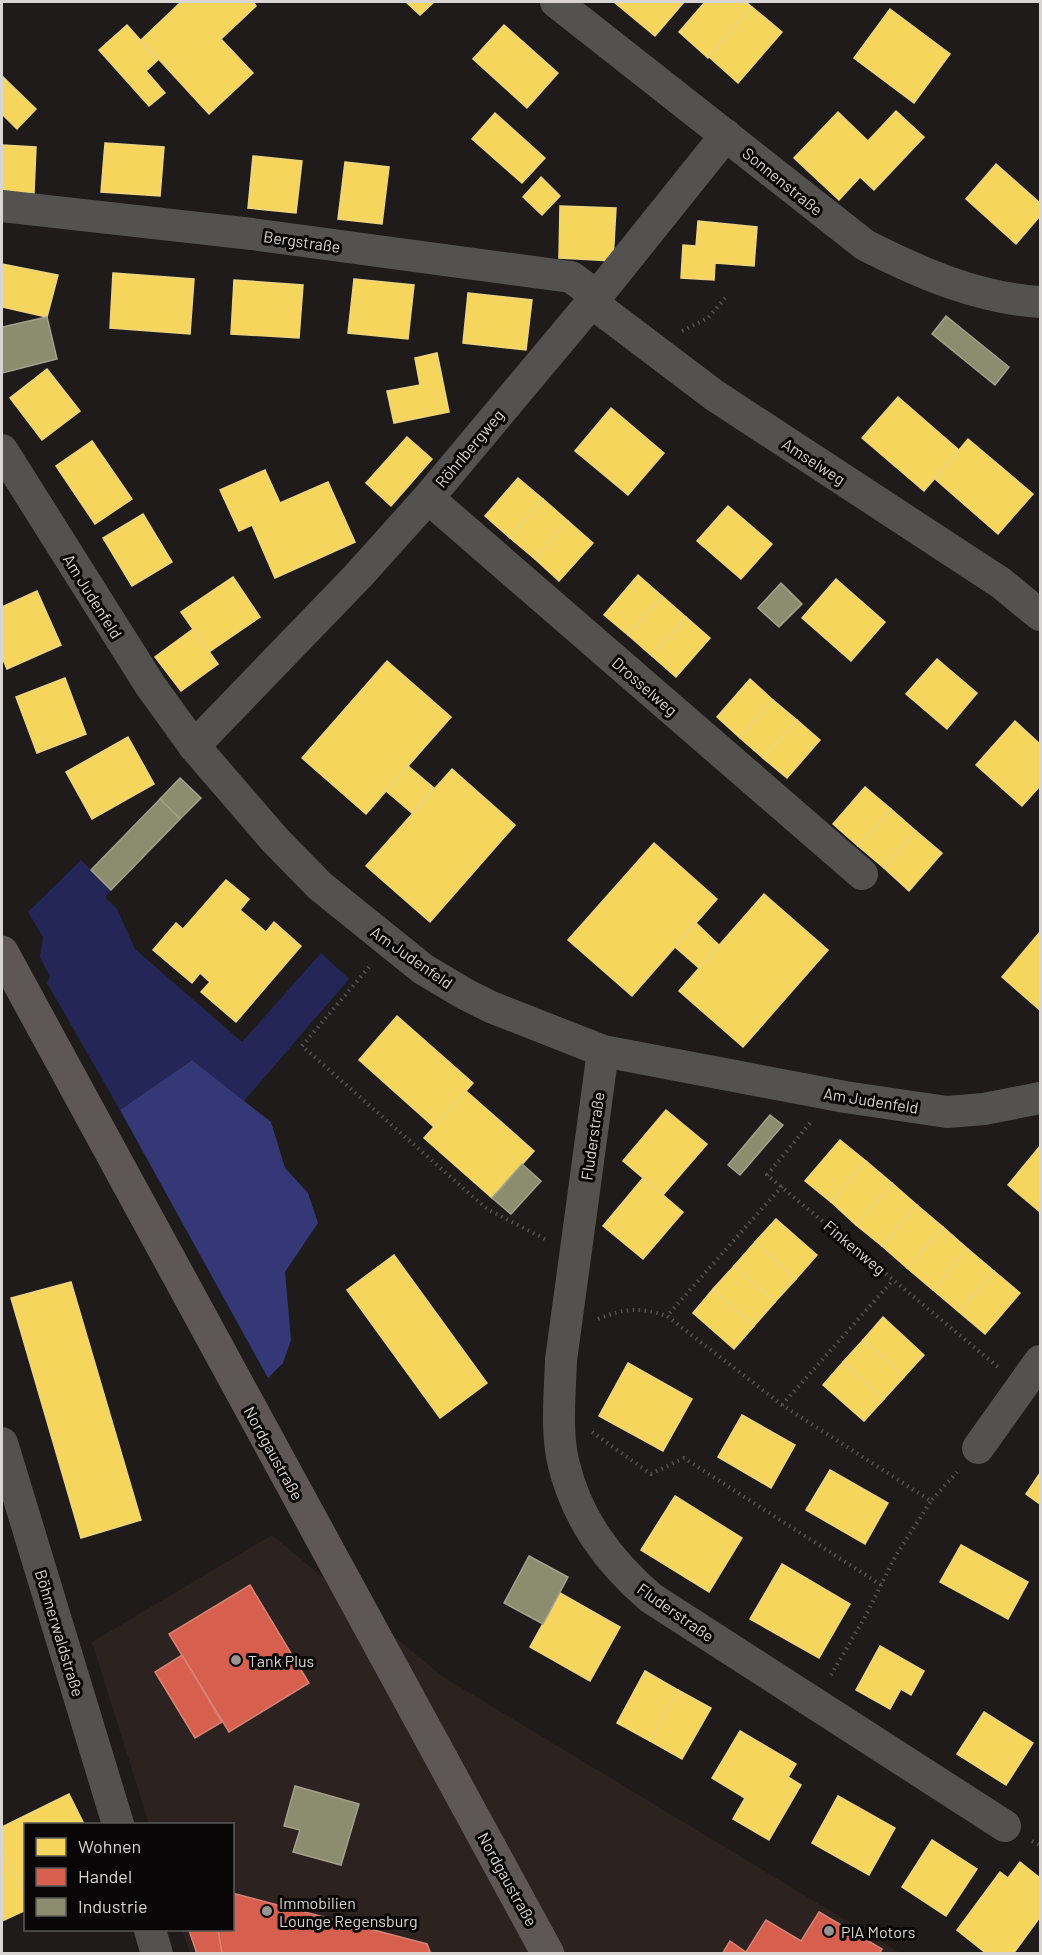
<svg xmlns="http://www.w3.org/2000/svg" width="1042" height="1955" font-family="Barlow,sans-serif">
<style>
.built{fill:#2c2220}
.green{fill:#242657}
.forest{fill:#343877}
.homes{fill:#f6d55c;stroke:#edd580;stroke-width:1.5}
.shops{fill:#d6604d;stroke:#d78376;stroke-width:1.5}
.industry{fill:#8c8c6e;stroke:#a3a28d;stroke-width:1.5}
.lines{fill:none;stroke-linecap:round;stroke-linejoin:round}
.path{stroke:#555453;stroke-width:4;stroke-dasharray:1.5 4.5;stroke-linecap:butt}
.minor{stroke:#545251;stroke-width:32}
.major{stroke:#5f5755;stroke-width:33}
.poi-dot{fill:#979493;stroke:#080606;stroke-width:2}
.labels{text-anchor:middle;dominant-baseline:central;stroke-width:6;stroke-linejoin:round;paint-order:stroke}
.street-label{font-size:16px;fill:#d8d5d4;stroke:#080606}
.poi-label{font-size:16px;fill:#d8d5d4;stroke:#080606;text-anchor:start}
</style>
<rect width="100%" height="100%" fill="#1e1b1a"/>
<path class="built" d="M272,1535L442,1676L900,1953H190L182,1930H232V1824H149L92,1642Z"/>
<path class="green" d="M81,860L111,890L105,897L117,909L135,949L242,1042L321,953L349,979L244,1101L192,1060L120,1110L47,983L50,977L40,957L43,937L28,912Z"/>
<path class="forest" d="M192,1060L271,1122L285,1168L308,1193L318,1223L285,1272L291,1340L283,1363L268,1378L120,1110Z"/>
<g class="homes">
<path d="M181,2H253L256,6L221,39L253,73L209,114L141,40Z"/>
<path d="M406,2H434L420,15Z"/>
<path d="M614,2H684L655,36Z"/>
<path d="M705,2H746L752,7L708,58L679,32Z"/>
<path d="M752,7L782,32L738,83L709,57Z"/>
<path d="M890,9L950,54L914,103L854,58Z"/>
<path d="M127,25L158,60L146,71L165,93L149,106L99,50Z"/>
<path d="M504,25L558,73L527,108L473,59Z"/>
<path d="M2,76L36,109L17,129L2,114Z"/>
<path d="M896,111L924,137L874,190L860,177L839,200L794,158L838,112L868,141Z"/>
<path d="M495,113L545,158L522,183L472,139Z"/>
<path d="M105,143L164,147L160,196L101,192Z"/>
<path d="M2,145L36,147L34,193L2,191Z"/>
<path d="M253,156L302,161L296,213L248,208Z"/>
<path d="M345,162L389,167L382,224L338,219Z"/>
<path d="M996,164L1040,203V216L1016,244L966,199Z"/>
<path d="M541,177L560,196L542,215L523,197Z"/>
<path d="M560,206L616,208L613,261L559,258Z"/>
<path d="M698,221L757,227L754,266L715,263L714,280L681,278L683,245L696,246Z"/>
<path d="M2,264L58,275L47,317L2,307Z"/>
<path d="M113,273L194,279L190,334L110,328Z"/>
<path d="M354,279L414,285L408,339L348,333Z"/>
<path d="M234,280L303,285L299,338L231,334Z"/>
<path d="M468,293L532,300L526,350L463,343Z"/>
<path d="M437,353L449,412L394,423L387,391L420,385L415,358Z"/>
<path d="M47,369L80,411L42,440L10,398Z"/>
<path d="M898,397L959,450L924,491L862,438Z"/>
<path d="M611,408L664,453L628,495L575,451Z"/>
<path d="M407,437L432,459L391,506L366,483Z"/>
<path d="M968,439L1033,494L998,534L935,479Z"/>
<path d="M92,441L132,499L95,524L56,466Z"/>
<path d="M265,470L280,503L328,482L355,542L275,578L252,525L239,531L220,490Z"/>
<path d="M518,478L543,499L510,538L485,516Z"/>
<path d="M543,499L568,521L535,559L510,538Z"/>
<path d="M728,506L772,544L741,579L697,541Z"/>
<path d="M143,514L172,562L132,586L103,538Z"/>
<path d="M568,521L593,543L559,581L535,559Z"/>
<path d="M638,575L662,596L628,635L604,615Z"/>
<path d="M233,577L260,617L209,652L181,612Z"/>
<path d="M836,579L885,622L851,661L802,618Z"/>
<path d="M37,591L61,645L7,669L2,657V607Z"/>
<path d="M662,596L686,617L652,656L628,635Z"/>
<path d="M686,617L710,638L676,677L652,656Z"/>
<path d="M193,629L218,664L181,691L155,657Z"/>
<path d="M937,659L977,693L947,729L906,694Z"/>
<path d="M387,661L451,717L366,814L302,758Z"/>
<path d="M65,678L86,734L37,753L16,697Z"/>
<path d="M750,679L773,700L740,738L717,717Z"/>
<path d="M773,700L797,720L763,758L740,738Z"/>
<path d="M797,720L820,740L787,778L763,758Z"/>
<path d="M1015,721L1040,744V786L1022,806L976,765Z"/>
<path d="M128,737L154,784L92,819L66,772Z"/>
<path d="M408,766L434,788L412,813L386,791Z"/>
<path d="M452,769L515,825L430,922L366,866Z"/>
<path d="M865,787L891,809L858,846L833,824Z"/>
<path d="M891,809L916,831L884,868L858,846Z"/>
<path d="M916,831L942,853L909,891L884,868Z"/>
<path d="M654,843L717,899L632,996L568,940Z"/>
<path d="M226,880L249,899L240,910L266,932L274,922L301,946L236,1022L201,992L210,982L200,973L192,983L153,950L176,923L183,929Z"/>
<path d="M764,894L828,950L743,1047L679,991Z"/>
<path d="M696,923L719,945L699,968L675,947Z"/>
<path d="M1040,932V1010L1002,977Z"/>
<path d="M397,1016L473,1083L434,1127L359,1060Z"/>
<path d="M466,1091L534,1151L492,1198L424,1138Z"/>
<path d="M666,1110L707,1144L663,1195L623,1161Z"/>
<path d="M840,1140L866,1161L831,1202L805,1181Z"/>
<path d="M1040,1146V1212L1008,1185Z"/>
<path d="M866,1161L892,1183L856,1225L831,1202Z"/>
<path d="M643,1178L683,1212L643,1259L603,1226Z"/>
<path d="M892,1183L917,1205L882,1246L856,1225Z"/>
<path d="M917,1205L943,1227L907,1268L882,1246Z"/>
<path d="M776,1219L817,1255L796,1279L755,1242Z"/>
<path d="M943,1227L968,1249L933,1290L907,1268Z"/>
<path d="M755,1242L796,1279L775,1302L734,1266Z"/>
<path d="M968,1249L994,1271L959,1312L933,1290Z"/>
<path d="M394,1255L487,1383L440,1418L347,1290Z"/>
<path d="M734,1266L775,1302L754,1326L713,1289Z"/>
<path d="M994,1271L1020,1293L985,1334L959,1312Z"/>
<path d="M71,1282L141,1520L81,1538L11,1298Z"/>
<path d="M713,1289L754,1326L734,1349L693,1313Z"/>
<path d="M883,1317L924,1355L904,1377L863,1340Z"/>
<path d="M863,1340L904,1377L884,1399L843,1362Z"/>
<path d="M843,1362L884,1399L864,1421L823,1385Z"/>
<path d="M628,1363L692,1399L663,1451L599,1416Z"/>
<path d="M742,1415L795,1445L771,1488L718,1457Z"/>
<path d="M830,1470L888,1503L865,1544L806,1510Z"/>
<path d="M1040,1473V1504L1026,1494Z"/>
<path d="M675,1496L742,1538L709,1592L641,1550Z"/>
<path d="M961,1545L1028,1582L1008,1619L940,1582Z"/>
<path d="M782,1564L850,1604L819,1658L750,1619Z"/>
<path d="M560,1593L620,1627L590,1681L530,1647Z"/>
<path d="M880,1646L924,1671L911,1695L901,1689L890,1709L856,1690Z"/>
<path d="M645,1671L678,1690L650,1741L617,1723Z"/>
<path d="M678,1690L711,1708L682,1759L650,1741Z"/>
<path d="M984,1712L1033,1743L1006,1785L957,1754Z"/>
<path d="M740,1731L796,1764L788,1777L801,1785L769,1840L733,1819L745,1798L712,1778Z"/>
<path d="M69,1794L84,1824H26V1889L23,1891L2,1848V1827Z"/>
<path d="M838,1796L895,1828L869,1875L812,1843Z"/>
<path d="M932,1840L977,1869L946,1916L902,1887Z"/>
<path d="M2,1848L26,1897V1910L2,1921Z"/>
<path d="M1020,1862L1040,1878V1917L1013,1954H987L957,1930L1000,1872L1008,1878Z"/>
</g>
<g class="shops">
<path d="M250,1585L309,1683L229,1732L169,1634Z"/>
<path d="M182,1655L222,1722L195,1738L155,1672Z"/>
<path d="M232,1893L427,1944L431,1954H222L218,1930H232Z"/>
<path d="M819,1912L882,1949L879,1954H722L730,1941L746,1952L766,1920L801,1941Z"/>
<path d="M189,1930H218L222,1954H197Z"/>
</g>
<g class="industry">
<path d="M946,316L1009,367L995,385L932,334Z"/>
<path d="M47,317L57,359L2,373V327Z"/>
<path d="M781,583L802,604L779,627L758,608Z"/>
<path d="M180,778L201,798L180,819L160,799Z"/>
<path d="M160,799L180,819L111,890L91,870Z"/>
<path d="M770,1115L783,1125L740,1175L728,1165Z"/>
<path d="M522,1164L541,1181L511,1214L492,1198Z"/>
<path d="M529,1556L568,1577L543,1624L504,1603Z"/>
<path d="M295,1786L359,1804L341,1865L293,1852L300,1830L284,1826Z"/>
</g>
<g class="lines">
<g class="path">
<path d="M682,331L708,318L726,297"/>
<path d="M369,967L302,1046L487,1209L545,1239"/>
<path d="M810,1123L767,1175L998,1367"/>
<path d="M782,1186L667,1316L782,1405L931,1501L957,1472"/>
<path d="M598,1319C625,1308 639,1307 667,1316"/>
<path d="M782,1405L893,1280"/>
<path d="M592,1432L651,1474L684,1458L881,1585"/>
<path d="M831,1675L865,1617L896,1555L931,1501"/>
<path d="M1032,1841L1040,1845"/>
</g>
<g class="minor">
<path d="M556,2L865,245C920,273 977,298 1040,302"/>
<path d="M2,206L252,234L571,277L597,296"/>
<path d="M591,302L714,395L1001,583L1040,615"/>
<path d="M2,450L150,685L194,746L275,840L320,886L423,969L465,994L491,1007L603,1051L845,1097L947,1112L984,1109L1040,1098"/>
<path d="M428,498L862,874"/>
<path d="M194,746L358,576L428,498L597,296L726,135"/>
<path d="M603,1051L561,1360C560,1392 556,1430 563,1461C576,1518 608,1561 651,1598L1005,1826"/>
<path d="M2,1443L118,1824"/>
<path d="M978,1448L1040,1361"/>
<path d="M150,1930L157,1954"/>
</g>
<path class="major" d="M2,952L548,1954"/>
</g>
<g class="poi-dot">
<circle cx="236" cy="1660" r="6"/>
<circle cx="267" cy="1911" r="6"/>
<circle cx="829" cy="1931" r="6"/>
</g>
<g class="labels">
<g class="street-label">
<text transform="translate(783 181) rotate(39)">Sonnenstraße</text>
<text transform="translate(302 241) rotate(8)">Bergstraße</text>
<text transform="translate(469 448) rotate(-50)">Röhrlbergweg</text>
<text transform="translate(814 461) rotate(33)">Amselweg</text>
<text transform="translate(93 596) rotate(58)">Am Judenfeld</text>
<text transform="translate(645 686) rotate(41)">Drosselweg</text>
<text transform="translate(412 957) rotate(35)">Am Judenfeld</text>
<text transform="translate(871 1100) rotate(9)">Am Judenfeld</text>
<text transform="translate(592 1136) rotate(-82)">Fluderstraße</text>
<text transform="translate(855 1247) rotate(40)">Finkenweg</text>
<text transform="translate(274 1453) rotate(61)">Nordgaustraße</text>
<text transform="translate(676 1612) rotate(35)">Fluderstraße</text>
<text transform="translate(60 1633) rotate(73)">Böhmerwaldstraße</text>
<text transform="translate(508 1879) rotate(61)">Nordgaustraße</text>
</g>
<g class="poi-label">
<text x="248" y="1660">Tank Plus</text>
<text x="279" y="1902">Immobilien<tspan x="279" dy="18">Lounge Regensburg</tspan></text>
<text x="841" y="1931">PIA Motors</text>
</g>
</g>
<rect width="1042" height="1955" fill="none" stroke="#d8d5d4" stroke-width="6"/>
<rect x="24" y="1823" width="210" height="108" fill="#080606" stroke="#5b5958" stroke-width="1.5"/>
<rect x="36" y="1838" width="30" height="18" fill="#f6d55c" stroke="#5b5958" stroke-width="1.5"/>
<text x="78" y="1853" font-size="18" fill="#d8d5d4">Wohnen</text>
<rect x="36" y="1868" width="30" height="18" fill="#d6604d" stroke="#5b5958" stroke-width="1.5"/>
<text x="78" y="1883" font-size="18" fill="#d8d5d4">Handel</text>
<rect x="36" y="1898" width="30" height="18" fill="#8c8c6e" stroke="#5b5958" stroke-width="1.5"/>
<text x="78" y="1913" font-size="18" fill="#d8d5d4">Industrie</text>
</svg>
